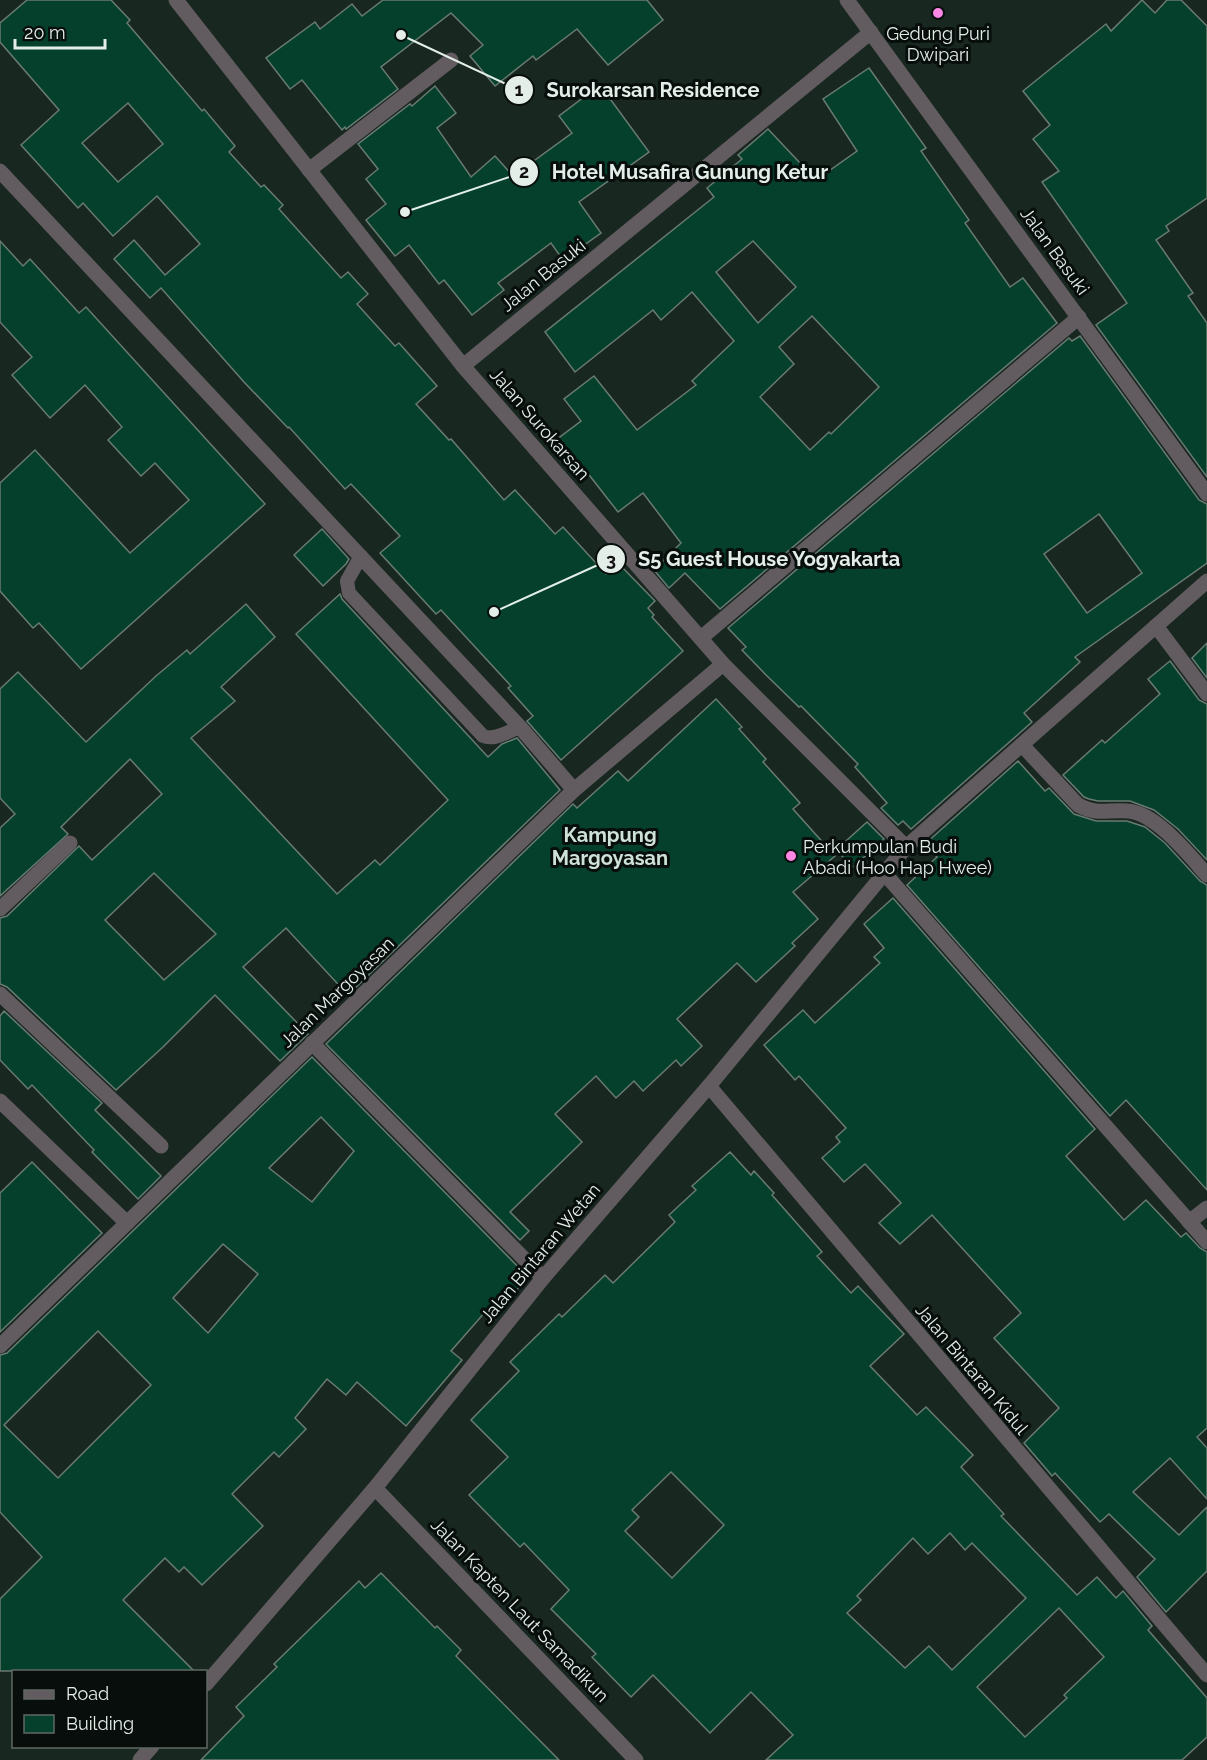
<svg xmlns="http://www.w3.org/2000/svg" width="1207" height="1760" font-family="Raleway,sans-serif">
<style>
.building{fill:#04402b;stroke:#697b72;stroke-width:1.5;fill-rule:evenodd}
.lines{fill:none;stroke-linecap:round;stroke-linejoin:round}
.lane{stroke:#625c60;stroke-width:14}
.street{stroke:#625c60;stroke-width:15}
.poi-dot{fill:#fb87e5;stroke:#080e0b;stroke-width:2}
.labels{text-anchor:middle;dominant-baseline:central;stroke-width:6;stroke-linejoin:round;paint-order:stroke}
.poi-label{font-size:18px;fill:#e4eee9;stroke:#080e0b}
.street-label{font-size:18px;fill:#e4eee9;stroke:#080e0b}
.neighbourhood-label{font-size:20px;font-weight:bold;fill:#cee2d8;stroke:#080e0b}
.leader{fill:none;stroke:#e4eee9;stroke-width:2}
.callout-dot{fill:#e4eee9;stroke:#080e0b;stroke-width:2}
.mark-label{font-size:18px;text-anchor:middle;font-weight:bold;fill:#111}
.callout-label{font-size:20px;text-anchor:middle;font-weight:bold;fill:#e4eee9;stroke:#080e0b;stroke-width:6;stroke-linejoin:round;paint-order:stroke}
</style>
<rect width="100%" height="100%" fill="#18271f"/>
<g class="building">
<path d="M27,0H111L130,20L127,23L202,111L204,109L235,146L229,152L261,187L264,185L283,205L279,209L341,278L348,272L368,294L357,304L395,346L399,343L437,386L416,404L449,440L451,439L504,500L515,490L555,534L563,527L606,574L618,563L655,601L648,608L654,615L652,617L683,651L561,760L527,721L533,716L508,688L511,686L441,610L436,614L380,553L400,536L351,484L345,489L289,427L288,428L244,382L161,288L150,298L114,259L134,240L165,275L200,244L157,196L113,236L83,203L78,208L21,145L59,110L0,42V23ZM128,103L163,144L118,182L82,143Z"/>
<path d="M383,0H647L663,20L608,65L577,29L536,60L533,56L495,86L470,56L483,45L451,13L381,67L398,89L346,129L345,127L342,130L302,80L290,89L266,58L315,22L320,29L352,4L362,16Z"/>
<path d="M1142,0L1155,13L1167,0H1181L1207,26V198L1166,226L1169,231L1156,240L1193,293L1188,296L1207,323V477L1096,325L1127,303L1042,182L1059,171L1033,139L1050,125L1023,91L1106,24L1111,31Z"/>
<path d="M869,68L926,148L921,151L969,220L965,223L1010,287L1023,278L1057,323L720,609L685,573L669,588L654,570L681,543L643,493L618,512L586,471L582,475L556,440L581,421L564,399L594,376L637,430L696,385L692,381L734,341L692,292L661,320L653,310L575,372L545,332L714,197L707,188L742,159L738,155L768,129L816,180L857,151L823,99ZM753,241L796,287L758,323L716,272ZM812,316L879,387L831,434L829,432L810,450L760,397L794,364L779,347Z"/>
<path d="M600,85L649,152L579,202L601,233L563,260L551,243L498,283L504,290L472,315L444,280L439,284L409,245L395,256L366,220L386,204L366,179L378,169L358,144L410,104L412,106L435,86L456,113L437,128L471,177L495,156L513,176L572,133L559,116Z"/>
<path d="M0,241L23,266L30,259L79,313L86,307L265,504L81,669L39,623L33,628L0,591V483L35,450L130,553L189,500L155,463L141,476L108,440L122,427L85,385L50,418L12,375L32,357L0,322Z"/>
<path d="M1080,336L1199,500L1207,504V563L1075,657L1080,662L1024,713L1032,722L911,829L903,821L898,825L881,808L887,803L855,767L858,764L801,706L799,707L766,675L742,650L746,647L728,628L1069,338L1072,341ZM1099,514L1142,573L1087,613L1044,554Z"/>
<path d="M322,529L349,559L346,564L323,586L294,555Z"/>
<path d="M340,594L342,599L488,757L502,744L517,738L560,790L348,995L286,928L243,967L308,1034L280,1061L215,995L163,1047L116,1090L7,987L0,984V918L7,916L79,846L92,860L162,794L130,759L61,827L68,834L0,896V828L15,814L0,798V689L18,672L86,742L156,676L187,650L190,654L246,604L275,637L221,687L235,701L191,738L337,894L375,860L380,865L448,800L296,634ZM154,873L216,934L164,980L105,920Z"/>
<path d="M1207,643V678L1192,658Z"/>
<path d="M1170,661L1199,700L1207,704V860L1178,829L1154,810L1130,801H1098L1089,799L1084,797L1063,775L1102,740L1105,743L1160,694L1148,679Z"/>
<path d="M716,699L742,727L739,729L766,759L763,762L800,803L793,809L835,856L793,892L818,919L792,943L795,946L756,982L737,963L677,1019L702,1046L681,1066L676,1060L643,1091L634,1081L616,1098L596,1076L555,1114L582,1142L510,1212L529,1231L520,1240L326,1044L573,804L577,808L618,771L628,781Z"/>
<path d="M1018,761L1045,791L1049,788L1074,814L1096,821H1127L1145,827L1165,843L1200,881L1207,885V1190L1126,1100L1110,1116L907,885L937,857L925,844Z"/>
<path d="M867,822L884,839L853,867L836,850Z"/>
<path d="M893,898L1095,1129L1066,1156L1124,1220L1146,1200L1181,1237L1186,1233L1200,1248L1207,1252V1428L1197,1437L1207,1448V1499L1170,1458L1133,1492L1179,1535L1207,1507V1571L1166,1612L1137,1577L1155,1559L1109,1514L1100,1522L1055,1473L1052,1476L1048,1471L1024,1443L1059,1408L994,1338L1021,1313L932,1215L900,1244L879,1223L901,1203L865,1164L844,1182L822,1158L840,1142L836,1137L846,1128L799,1076L795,1080L764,1045L803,1010L815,1023L880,963L874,957L884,948L864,924Z"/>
<path d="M4,1011L102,1103L95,1110L161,1176L138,1199L92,1152L94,1150L32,1085L28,1089L0,1060V1016Z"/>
<path d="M312,1057L529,1278L498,1308L493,1303L451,1351L462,1360L406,1426L357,1382L346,1395L327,1379L295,1418L306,1429L279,1457L274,1452L232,1494L263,1526L202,1585L184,1567L179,1572L165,1558L123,1600L194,1671H0V1599L42,1557L0,1512V1355L7,1353ZM321,1117L354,1151L312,1202L269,1168ZM223,1244L258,1274L208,1333L173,1298ZM98,1331L151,1385L58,1478L4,1425Z"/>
<path d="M730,1152L751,1175L754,1171L774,1193L772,1195L822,1252L817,1256L851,1293L858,1286L904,1334L870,1366L917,1415L926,1407L973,1455L961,1467L1004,1514L1001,1516L1077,1595L1097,1577L1116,1598L1123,1591L1152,1626L1148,1630L1207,1698V1737L1182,1760H766L793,1735L751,1692L710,1733L653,1675L631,1697L592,1657L596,1654L551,1609L569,1590L524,1543L520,1547L469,1495L508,1457L471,1420L519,1371L510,1362L559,1314L562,1317L605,1275L613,1283L675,1222L669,1215L696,1190L692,1186ZM671,1472L724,1525L672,1578L625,1531L639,1517L632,1510ZM950,1533L965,1550L972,1543L1026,1598L952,1670L929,1646L905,1668L847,1613L861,1600L857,1596L913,1538L928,1554ZM1059,1608L1104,1657L1064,1695L1067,1698L1025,1737L977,1687Z"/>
<path d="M32,1162L102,1233L0,1332V1193Z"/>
<path d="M381,1573L435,1628L437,1626L461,1650L456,1656L559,1760H201L244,1716L236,1707L277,1667L274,1664L359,1581L365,1588Z"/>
</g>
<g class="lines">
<path class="lane" d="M361,556L347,581L349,593L483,736C494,741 509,731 520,727"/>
<g class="street">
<path d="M176,0L463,366L723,664L906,847"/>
<path d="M847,0L1207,494"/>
<path d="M309,170L451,60"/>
<path d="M0,171L520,727L574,790"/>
<path d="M463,366L871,32"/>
<path d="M1156,626L1207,694"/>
<path d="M701,638L1079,317"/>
<path d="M1022,745L1078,805C1099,816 1107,809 1128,811C1156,813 1189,855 1207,875"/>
<path d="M885,874L1207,1242"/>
<path d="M0,909L70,843"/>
<path d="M0,994L161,1146"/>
<path d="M312,1043L543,1278"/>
<path d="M709,1086L1207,1675"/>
<path d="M0,1101L127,1223"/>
<path d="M1189,1222L1207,1208"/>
<path d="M0,1346L574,790L723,664"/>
<path d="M375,1488L636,1760"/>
<path d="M206,1684L375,1488L543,1278L709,1086L906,847L1207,581"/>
<path d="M140,1760L152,1746"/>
</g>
</g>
<g class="poi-dot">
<circle cx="938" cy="13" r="6"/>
<circle cx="791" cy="856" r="6"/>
</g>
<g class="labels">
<g class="poi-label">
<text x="938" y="33">Gedung Puri<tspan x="938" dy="21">Dwipari</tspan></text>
<text x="803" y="846" text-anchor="start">Perkumpulan Budi<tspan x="803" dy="21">Abadi (Hoo Hap Hwee)</tspan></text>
</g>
<g class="street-label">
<text transform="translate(1055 251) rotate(54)">Jalan Basuki</text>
<text transform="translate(543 275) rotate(-39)">Jalan Basuki</text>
<text transform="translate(540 424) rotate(49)">Jalan Surokarsan</text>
<text transform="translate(337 992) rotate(-44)">Jalan Margoyasan</text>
<text transform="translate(540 1253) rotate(-50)">Jalan Bintaran Wetan</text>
<text transform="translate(972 1369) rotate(50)">Jalan Bintaran Kidul</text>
<text transform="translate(520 1610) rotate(46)">Jalan Kapten Laut Samadikun</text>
</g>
<g class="neighbourhood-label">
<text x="610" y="835">Kampung<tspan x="610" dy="23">Margoyasan</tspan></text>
</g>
</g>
<path class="leader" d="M401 35L519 90M405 212L524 172M494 612L611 559"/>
<g class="callout-dot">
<circle cx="401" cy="35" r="6"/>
<circle cx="405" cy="212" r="6"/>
<circle cx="494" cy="612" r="6"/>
<circle cx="519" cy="90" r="15"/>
<circle cx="524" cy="172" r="15"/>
<circle cx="611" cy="559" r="15"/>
</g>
<g class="mark-label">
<text x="519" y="96">1</text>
<text x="524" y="178">2</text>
<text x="611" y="566">3</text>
</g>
<g class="callout-label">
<text x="653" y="97">Surokarsan Residence</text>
<text x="690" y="179">Hotel Musafira Gunung Ketur</text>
<text x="769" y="566">S5 Guest House Yogyakarta</text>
</g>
<rect x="12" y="1670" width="195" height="78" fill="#080e0b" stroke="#606864" stroke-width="1.5"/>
<rect x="24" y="1690" width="30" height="9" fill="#625c60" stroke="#606864" stroke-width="1.5"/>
<text x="66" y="1700" font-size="18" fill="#e4eee9">Road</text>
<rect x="24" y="1715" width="30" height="18" fill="#04402b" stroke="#606864" stroke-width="1.5"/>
<text x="66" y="1730" font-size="18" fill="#e4eee9">Building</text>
<path d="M15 39v9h90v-9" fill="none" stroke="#e4eee9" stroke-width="3"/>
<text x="24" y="39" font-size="18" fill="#e4eee9" stroke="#080e0b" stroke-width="4.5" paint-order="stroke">20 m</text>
</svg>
